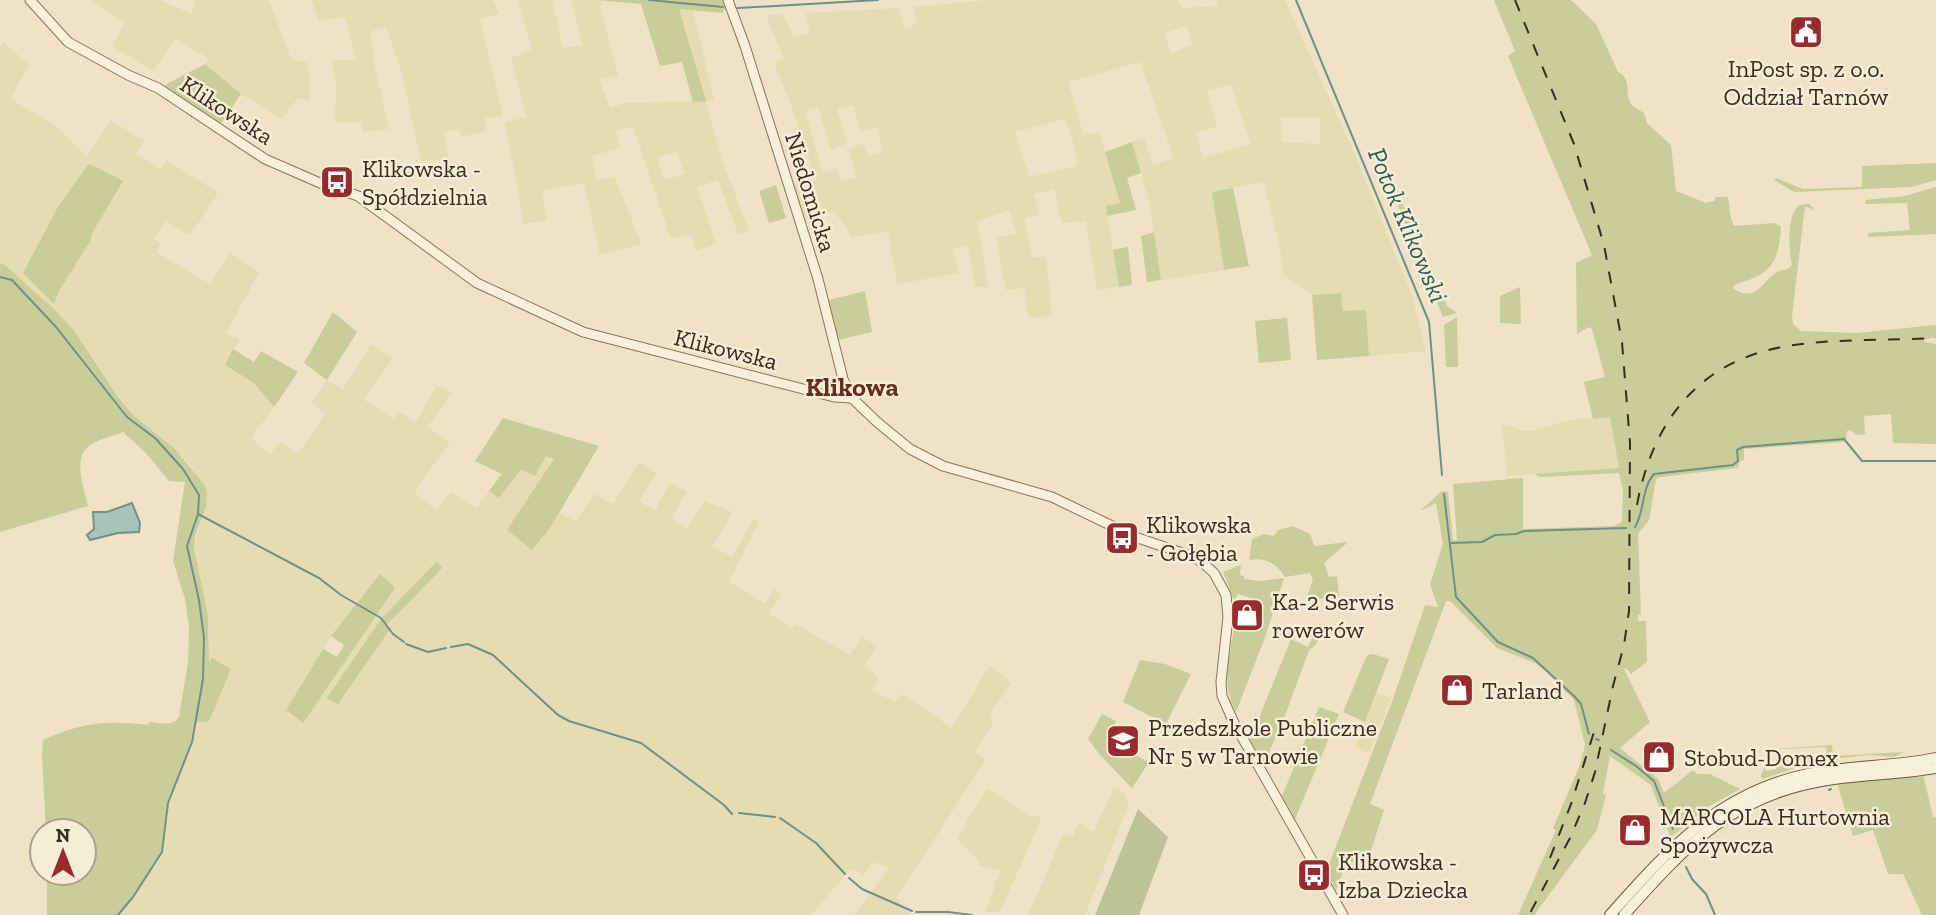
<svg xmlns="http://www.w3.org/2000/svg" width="1936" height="915" font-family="'Zilla Slab',serif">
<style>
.farmland{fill:#e5dcb4;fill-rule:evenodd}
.green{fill:#c8cd9a}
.cemetery{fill:#bec299}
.water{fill:#a8c3ba;stroke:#6e9188;stroke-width:2}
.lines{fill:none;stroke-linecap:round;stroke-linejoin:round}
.stream{stroke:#6e9188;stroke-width:2}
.tertiary-casing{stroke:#8b745c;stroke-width:11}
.secondary-casing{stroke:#6d553f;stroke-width:12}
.tertiary{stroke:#f9f0da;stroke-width:9}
.secondary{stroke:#f9f0da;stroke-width:10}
.rail{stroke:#3b2c1f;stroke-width:2;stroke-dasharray:12 12;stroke-linecap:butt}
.labels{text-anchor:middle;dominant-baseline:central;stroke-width:5;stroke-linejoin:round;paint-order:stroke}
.poi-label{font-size:24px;fill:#3b2c1f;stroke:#f6edd6;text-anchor:start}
.street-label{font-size:24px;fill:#3b2c1f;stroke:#f6edd6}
.water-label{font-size:26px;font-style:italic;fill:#2f5b57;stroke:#f6edd6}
.neighbourhood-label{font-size:26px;font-weight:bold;fill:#682d1e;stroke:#f6edd6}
</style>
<rect width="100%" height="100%" fill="#efe2c6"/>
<g class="farmland">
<path d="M91,0H159L192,14L195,0H269L291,59L308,63L310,101L298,98L282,119L241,94L205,64L210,59L175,39L153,71L112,46L125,23Z"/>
<path d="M311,0H493L499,14L480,19L503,116L484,118L487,131L461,137L459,129L443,133L449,159L421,160L401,70L386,27L371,31L374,63L389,129L362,132V122H335L336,84L331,60H356L345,17L319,21Z"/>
<path d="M518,0H552L563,48L583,45L571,0L602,1L600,7L618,75L599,80L610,108L626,103L705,101L678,9L693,10L714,100L706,102L722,160L749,231L738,234L718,180L697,187L716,244L696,251L691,234L671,239L633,126L616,131L621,148L592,156L597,180L615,177L641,244L600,255L584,183L542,191L547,220L524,224L505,122L526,117L511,58L532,50ZM677,152L685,174L664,180L657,157Z"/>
<path d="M988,0H1178L1183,8L1217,6V0H1285L1356,157L1412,295L1426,351L1369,356L1365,310L1343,311L1341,293L1312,295L1283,275L1280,247L1264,182L1212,192L1224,270L1161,280L1149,201L1132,142L1144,138L1153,165L1174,158L1140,62L1068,82L1083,133L1100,134L1119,198L1120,203L1106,207L1119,287L1097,290L1086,221L1062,223L1054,189L1034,194L1039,215L1025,218L1032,257H1046L1052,316L1029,318L1024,288L1006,290L996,237L1017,234L1009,210L977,221L988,287H975L968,245L953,249L959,273L897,284L888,232L852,237L834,211L800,221L789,186L816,180L795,116L774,62L784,59L766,15L783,14L794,37L810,33L806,13L899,8L905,29L917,23L913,7ZM1187,25L1192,45L1171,54L1164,33ZM1231,84L1251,144L1203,158L1196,133L1217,126L1207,91ZM853,105L860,131L877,127L883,152L868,156L863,143L849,149L857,178L840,181L837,169L823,173L805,111L818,107L831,150L847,143L837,109ZM1320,117V144L1283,142L1280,117ZM1065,119L1076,150L1077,166L1029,177L1015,132Z"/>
<path d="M4,42L29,65L10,99L55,125L87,156L111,120L144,141L137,154L161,169L167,160L218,193L190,235L165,221L154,239L161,244L156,252L210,284L230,253L259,272L226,333L239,340L225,365L254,383L274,407L251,438L270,454L280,442L298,454L325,414L312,402L327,380L343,389L371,344L393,358L364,400L394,419L399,412L416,421L437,386L453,393L427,427L450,442L414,492L436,510L451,492L477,508L489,491L499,498L521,468L535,476L546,455L555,459L507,530L550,528L560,513L576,521L594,494L613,504L639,462L657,473L639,501L655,511L670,482L687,492L671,518L687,529L704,501L733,512L713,546L732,557L753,519L759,522L729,582L765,603L774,589L781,594L769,614L792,628L795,624L850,655L862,637L878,646L864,666L878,677L873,691L895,702L902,694L952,728L990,665L1011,683L991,713L992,727L974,751L986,760L896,897L911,915H854L889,868L873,862L863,875L855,869L849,871L811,915H118L133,896L189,750L194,723L200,722L209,664V625L194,545L206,507L207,492L188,462L170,444L134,416L120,398L75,332L30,287L0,263V47ZM437,562L412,598L328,698L381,619ZM380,574L394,589L302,723L286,710L331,636Z"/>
<path d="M1608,416L1610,417L1619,468L1507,476L1502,424L1524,431H1533L1564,421Z"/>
<path d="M1377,693L1391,698L1369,753L1355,748Z"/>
<path d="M1118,787L1125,795L1129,804L1085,915H1028L1063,835L1073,836L1079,822L1094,832L1113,789Z"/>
<path d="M987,788L1030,817L1039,815L1041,820L1000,911L985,913L1000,871L979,865L978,860L957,838Z"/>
</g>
<g class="green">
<path d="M596,0H734L735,1L724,10L723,13L679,9L706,101L693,102L682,62L660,66L641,4Z"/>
<path d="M1494,0H1571L1596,24L1618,72C1634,79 1622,96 1634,107C1637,109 1641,111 1644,113L1647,123L1671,145L1676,191L1706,203L1714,201L1716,197H1728L1731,219L1734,226L1775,223L1781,227C1778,267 1770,274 1734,285L1733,288C1757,305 1763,279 1777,272C1780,270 1785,270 1788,269L1792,265C1789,252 1786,212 1800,205C1803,204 1807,204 1810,204L1815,211L1805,206L1792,316L1793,324L1801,331L1856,333L1936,325V337L1923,340L1925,342L1936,344V444L1893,443L1891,414L1864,416L1865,434L1856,435L1851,430L1847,431L1846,441L1842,442L1744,449V460L1740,461L1738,468L1660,477L1656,479L1649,520L1638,534L1641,615H1638V621H1646L1647,662L1631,674L1626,668L1624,669L1650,722L1620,748L1658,779L1664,793L1693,770L1697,774H1710L1740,789L1706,808L1662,845L1670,836L1651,785L1610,756L1603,794L1606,795L1597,830L1534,915H1518L1556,830L1553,828L1580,765L1585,745L1574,700L1548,673L1535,663L1497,648L1450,601H1446L1370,804L1384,810L1366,866L1347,861L1336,890L1326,872L1393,699L1425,605L1438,607L1430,584L1443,544L1436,503L1420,511L1442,491L1448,492L1453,540H1457L1453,484L1523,478V529L1614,526L1622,522L1623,491L1619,473L1541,477L1534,474L1619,468L1610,417L1593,419L1584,382L1605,377L1592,329L1589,327L1577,334L1576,263L1592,255L1508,56L1515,51Z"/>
<path d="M205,64L241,94L218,128L164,92L165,85Z"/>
<path d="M1132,142L1141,173L1127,178L1136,210L1107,216L1106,206L1120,203L1105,152Z"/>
<path d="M1381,153L1447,306L1457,313L1443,317L1379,159Z"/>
<path d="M1936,163V180L1911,187L1794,192L1774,180L1776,178L1803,189L1862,187V166Z"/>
<path d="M89,164L123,181L91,235V240L59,291L54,304L23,273L59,205Z"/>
<path d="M776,185L786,218L769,223L759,191Z"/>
<path d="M1936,187V234L1868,237V233L1910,230L1907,203L1865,204L1866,200L1905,196Z"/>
<path d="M1233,188L1249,266L1224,270L1212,192Z"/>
<path d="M1154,232L1161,280L1147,282L1141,236Z"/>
<path d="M1128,247L1132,285L1119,287L1113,250Z"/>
<path d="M0,263L5,265L56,311L75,332L119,398L134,416L174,448L204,484L207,492L206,507L195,536L194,548L208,616L209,662L212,658L231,669L209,721L194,723L189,750L168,801L162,850L133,896L118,915H47V873H84V831H46L42,756L43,740C83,722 105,720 147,725L150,722C161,723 172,727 179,717L188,662L189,626L185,599L173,561L185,482L169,481L145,452L123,432C113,436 101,439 92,444C71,454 84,489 88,506L0,532Z"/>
<path d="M1520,287L1521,324L1500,323V296Z"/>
<path d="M865,291L872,332L834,341L825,301Z"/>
<path d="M1341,293L1343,311L1366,310L1369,356L1317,360L1312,295Z"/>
<path d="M333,312L357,332L327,380L304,363Z"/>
<path d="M1457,317L1458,367H1446L1444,325Z"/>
<path d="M1287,318L1291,360L1259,363L1255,321Z"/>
<path d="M233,349L254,362L261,351L298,372L274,407L254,383L225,365Z"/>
<path d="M503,418L599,446L550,528L532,550L507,530L554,459L546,456L535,476L521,469L499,498L489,491L502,474L475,461Z"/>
<path d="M1293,526L1310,534L1314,546L1348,542L1324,563L1329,577L1337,576L1339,596L1333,600L1307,597L1313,579L1310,573L1285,577C1276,563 1265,557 1249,560L1252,539L1264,534L1274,536L1278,530Z"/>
<path d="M437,561L442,568L387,625L390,629L338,704L327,698L381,619Z"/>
<path d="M1241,565L1240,575L1244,576V579L1260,581L1284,578L1264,640L1236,712C1220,679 1230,661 1234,626L1253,632L1263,602L1238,594L1234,600L1223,572Z"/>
<path d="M380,574L395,588L303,723L286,710L323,649L337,657L344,645L331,636Z"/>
<path d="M1319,624L1324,625C1320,636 1319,644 1309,650L1286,713L1264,764L1250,740L1291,639L1308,647Z"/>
<path d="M1373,654L1389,659L1365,722L1343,712L1365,660L1368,655Z"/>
<path d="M1140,660L1165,664L1191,674L1166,724L1123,702Z"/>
<path d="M1319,707L1339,714L1295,819L1282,796Z"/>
<path d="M1102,714L1116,721L1107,741L1149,762L1132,788L1100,755L1088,739Z"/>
<path d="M1832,745L1833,756L1904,752L1894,757L1869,755L1821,760L1762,779L1761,776L1764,768L1766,771L1776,769L1778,762L1822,759L1828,755L1826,747L1759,750Z"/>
<path d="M1923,774L1933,817H1936V915H1922L1903,874H1888L1873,830L1853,836L1837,783Z"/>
</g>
<path class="cemetery" d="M1138,809L1168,837L1139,915H1095Z"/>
<path class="water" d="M132,503L140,523L139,532L118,533L90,540L87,535L94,529L93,512H107Z"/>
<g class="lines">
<g class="stream">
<path d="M649,0L723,7"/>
<path d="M1296,0L1429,322L1442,475"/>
<path d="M738,8L878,0"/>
<path d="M0,277L12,280L56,327L127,417L155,438L183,469L199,495L198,514L319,578L341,595L381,618L393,634L404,642"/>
<path d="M1444,494L1456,597L1498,642L1533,658L1575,697L1581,704L1589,734"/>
<path d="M1635,527C1645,511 1641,489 1654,474L1733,465L1738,461L1737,450L1743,447L1844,439L1862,461H1936"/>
<path d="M1451,543L1482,542L1495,535L1516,534L1524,531L1626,528"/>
<path d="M406,644L428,652L446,648"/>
<path d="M451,647L468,644L493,655L558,715L569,721L641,743L724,805L732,814"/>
<path d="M1596,739L1599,740"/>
<path d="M1611,750L1636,766L1654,781L1673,829"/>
<path d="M1829,790L1831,789"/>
<path d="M739,813L775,817"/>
<path d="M780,818L816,843L845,874"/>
<path d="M1686,867L1692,879L1706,894L1715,915"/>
<path d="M849,878L862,889L912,911"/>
<path d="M916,912H948L972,915"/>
<path d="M118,915L133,897L162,852L168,803L192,742L203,679L204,638L199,600L187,546L198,514"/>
</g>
<g class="tertiary-casing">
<g id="tertiary">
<path d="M30,0L68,42L128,75L158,88L265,159L320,183L358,196L477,283L583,332L834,397L852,398"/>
<path d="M728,0L745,46L818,279L843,379L852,398L877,422L910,449L943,466L1052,497L1135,537L1194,557L1203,563L1214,573L1226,595L1228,617L1221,682L1222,696L1234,723L1343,915"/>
</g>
</g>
<g class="secondary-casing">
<g id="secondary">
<path d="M1610,915C1668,850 1718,793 1808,774C1850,765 1894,767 1936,758"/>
<path d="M1624,915C1687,844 1735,792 1834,779C1868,774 1902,774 1936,768"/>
</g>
</g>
<use href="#tertiary" class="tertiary"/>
<use href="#secondary" class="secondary"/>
<g class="rail">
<path d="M1515,0L1574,144L1604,245L1622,342L1630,443L1629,611L1624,645L1613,686L1595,772L1585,803L1570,838L1529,915"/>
<path d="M1637,505C1652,424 1696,363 1782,347C1829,338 1887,341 1936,338"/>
<path d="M1550,858L1571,804L1594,732"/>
</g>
</g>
<defs>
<g id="civic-square" transform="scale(1.75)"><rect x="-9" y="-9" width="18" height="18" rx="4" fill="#9a2b2d" stroke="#f6edd6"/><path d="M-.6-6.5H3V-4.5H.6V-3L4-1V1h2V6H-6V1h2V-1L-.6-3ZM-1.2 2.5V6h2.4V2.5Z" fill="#fff"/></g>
<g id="bus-square" transform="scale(1.75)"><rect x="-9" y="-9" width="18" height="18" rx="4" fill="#9a2b2d" stroke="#f6edd6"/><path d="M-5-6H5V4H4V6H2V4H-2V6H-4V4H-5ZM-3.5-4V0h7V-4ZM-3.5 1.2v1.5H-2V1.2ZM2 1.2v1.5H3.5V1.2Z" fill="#fff"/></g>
<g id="shop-square" transform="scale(1.75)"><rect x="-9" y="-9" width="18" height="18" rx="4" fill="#9a2b2d" stroke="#f6edd6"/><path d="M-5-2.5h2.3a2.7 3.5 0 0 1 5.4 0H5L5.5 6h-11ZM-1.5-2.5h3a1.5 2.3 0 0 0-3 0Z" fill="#fff"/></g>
<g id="school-square" transform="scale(1.75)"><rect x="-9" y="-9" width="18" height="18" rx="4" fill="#9a2b2d" stroke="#f6edd6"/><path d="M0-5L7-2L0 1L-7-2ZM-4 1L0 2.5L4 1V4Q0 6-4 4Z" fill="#fff"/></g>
</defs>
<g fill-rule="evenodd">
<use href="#civic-square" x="1806" y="32"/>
<use href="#bus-square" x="337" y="182"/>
<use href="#bus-square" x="1122" y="538"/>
<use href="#shop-square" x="1247" y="615"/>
<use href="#shop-square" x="1457" y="690"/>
<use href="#school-square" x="1123" y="741"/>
<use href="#shop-square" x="1659" y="757"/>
<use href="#shop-square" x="1635" y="830"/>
<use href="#bus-square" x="1314" y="875"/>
</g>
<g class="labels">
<g class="poi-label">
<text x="1806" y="68" text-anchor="middle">InPost sp. z o.o.<tspan x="1806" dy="28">Oddział Tarnów</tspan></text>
<text x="362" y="168">Klikowska -<tspan x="362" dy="28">Spółdzielnia</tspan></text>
<text x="1146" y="524">Klikowska<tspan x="1146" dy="28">- Gołębia</tspan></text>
<text x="1272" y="601">Ka-2 Serwis<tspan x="1272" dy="28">rowerów</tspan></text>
<text x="1482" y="690">Tarland</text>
<text x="1148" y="727">Przedszkole Publiczne<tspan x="1148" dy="28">Nr 5 w Tarnowie</tspan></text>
<text x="1684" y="757">Stobud-Domex</text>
<text x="1660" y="816">MARCOLA Hurtownia<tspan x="1660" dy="28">Spożywcza</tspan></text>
<text x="1338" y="861">Klikowska -<tspan x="1338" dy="28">Izba Dziecka</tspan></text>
</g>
<g class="street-label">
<text transform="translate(227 110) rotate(33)">Klikowska</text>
<text transform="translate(811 192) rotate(73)">Niedomicka</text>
<text transform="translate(726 349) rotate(14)">Klikowska</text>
</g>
<g class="water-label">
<text transform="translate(1408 225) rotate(67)">Potok Klikowski</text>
</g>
<g class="neighbourhood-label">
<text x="852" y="387">Klikowa</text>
</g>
</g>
<g transform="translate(63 852)"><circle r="33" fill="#f6edd6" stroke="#aba08d" stroke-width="2"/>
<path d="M0-5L12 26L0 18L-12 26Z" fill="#9a2b2d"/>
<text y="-10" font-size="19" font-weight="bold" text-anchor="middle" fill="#3b2c1f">N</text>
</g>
</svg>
